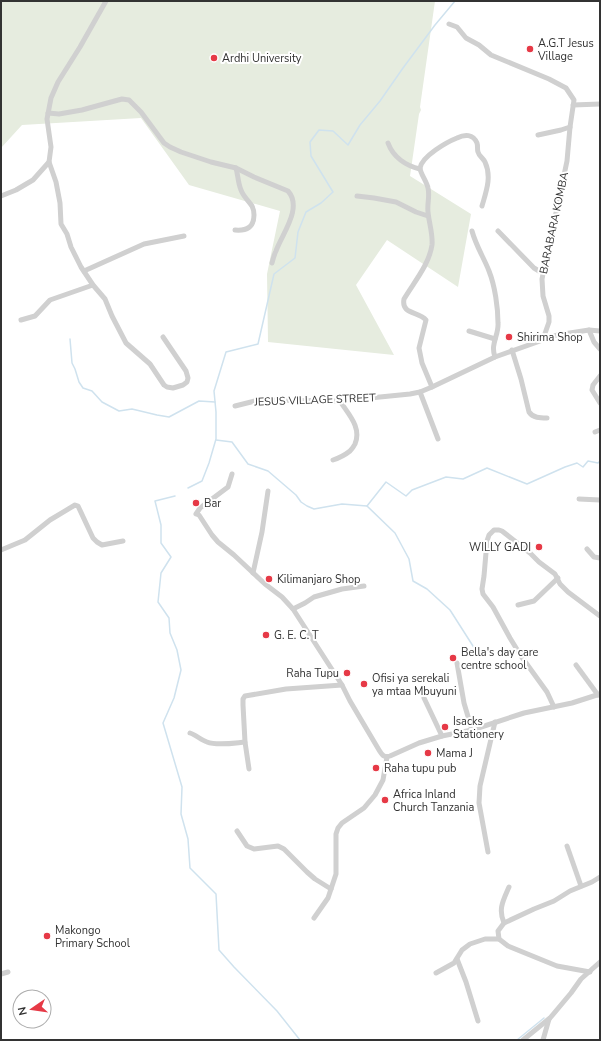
<svg xmlns="http://www.w3.org/2000/svg" width="601" height="1041" font-family="'Nunito Sans',sans-serif">
<style>
.green{fill:#e6ecdf}
.lines{fill:none;stroke-linecap:round;stroke-linejoin:round}
.stream{stroke:#cfe2ee;stroke-width:1.5}
.street{stroke:#d0d0d0;stroke-width:5}
.poi-dot{fill:#e63946;stroke:#fff;stroke-width:1.5}
.labels{text-anchor:middle;dominant-baseline:central;stroke-width:4;stroke-linejoin:round;paint-order:stroke}
.poi-label{font-size:11px;fill:#333;stroke:#fff;text-anchor:start}
.street-label{font-size:11px;fill:#333;stroke:#fff}
</style>
<rect width="100%" height="100%" fill="#fff"/>
<path class="green" d="M1,1H435L420,107L421,110L419,114L410,176L471,214L458,287L387,240L356,285L394,355L268,342L267,274L280,211L189,185L141,118L22,125L1,148Z"/>
<g class="lines">
<g class="stream">
<path d="M70,339L72,363L75,369L79,382L83,388L92,391L102,402L119,411L132,409L157,415L169,417L199,401L215,402"/>
<path d="M216,440L232,442L248,464L268,471L296,495L301,502L307,506L314,509L342,504L367,506L386,482L406,496L412,490L446,477L463,479L487,468L527,484L565,467L577,463L583,467L588,461L598,463L600,461"/>
<path d="M188,488L202,481L209,463L216,439V412L214,391L226,352L258,344L274,274L295,258L298,232L306,212L321,203L333,192L311,156L310,142L319,130L333,131L348,145L360,125L380,101L403,68L435,25L455,1"/>
<path d="M175,496L155,501L161,525V543L171,557L161,573L158,602L169,618L170,633L177,650L181,670L174,698L163,723L182,787L181,814L188,839L190,868L216,894L219,950L234,967L277,1011L300,1040"/>
<path d="M367,506L395,533L409,559L413,581L427,589L450,610L480,657"/>
<path d="M517,1040L544,1018"/>
</g>
<g class="street">
<path d="M449,24L457,27L466,38L479,45L491,55L549,79L566,88L574,100L570,127L567,161L542,279L543,296L549,316V322L543,339"/>
<path d="M573,105L600,104"/>
<path d="M48,113L59,114L82,110L111,102L122,99L129,100L141,112L164,143L170,147L181,152L211,162L236,168L254,177L288,191C303,208 282,234 276,251C274,255 273,259 272,263"/>
<path d="M538,135L561,130L570,127"/>
<path d="M388,143C393,157 406,166 420,169"/>
<path d="M49,162L56,182L60,203L61,224L67,234L71,247L81,267L93,285L105,299L112,316L126,343L150,364L164,385L167,387L173,388L183,385L187,382L188,378L186,371L163,337"/>
<path d="M1,196L16,190L33,180L49,162L51,147L47,119L51,98L58,82L80,47L106,1"/>
<path d="M357,196L374,198L396,202L416,212L428,216"/>
<path d="M235,230C247,231 254,227 254,215C254,211 253,208 252,206C248,200 243,196 241,190C238,183 238,175 236,168"/>
<path d="M472,231C476,246 484,258 489,271C495,286 498,308 498,323C499,335 490,344 495,357"/>
<path d="M498,231L534,268L539,271H544"/>
<path d="M84,271L144,244L184,236"/>
<path d="M21,320L35,316L50,300L93,285"/>
<path d="M589,330L594,342L600,349"/>
<path d="M469,331L495,339"/>
<path d="M512,350L521,379L529,412C533,418 540,418 547,418"/>
<path d="M600,376L593,385L592,390L600,403"/>
<path d="M432,387L422,363L419,348L426,320C419,311 401,315 404,299C414,282 429,265 432,245C433,234 429,223 428,212C427,204 430,196 428,188C427,182 420,173 420,168C422,156 447,142 457,138C465,134 473,134 477,143C478,146 477,149 478,152C479,156 483,158 485,162C492,177 486,192 482,206"/>
<path d="M420,392L438,439"/>
<path d="M235,406L255,401L266,400L340,401L410,394L420,392L432,387L495,357L557,335L589,330L600,331"/>
<path d="M595,432L600,430"/>
<path d="M333,460C339,458 345,455 350,451C352,449 354,446 355,444C362,427 348,414 340,401"/>
<path d="M232,474L228,487L200,508L196,514L199,515L212,535L218,542L234,555L265,584L282,597L293,609L342,685L350,701L379,750C382,755 384,758 390,756L419,743L442,736L472,730L524,713L572,703L600,694"/>
<path d="M579,499L600,500"/>
<path d="M587,549L594,557L600,558"/>
<path d="M1,550L25,540L50,520L75,505L78,506L93,538L97,542L102,545L123,541"/>
<path d="M253,573L262,532L268,491"/>
<path d="M518,605L534,601L558,578"/>
<path d="M293,609L305,603L314,597L342,589L364,586"/>
<path d="M457,663L464,703L472,730"/>
<path d="M576,665L598,695"/>
<path d="M424,698L442,736"/>
<path d="M554,707L547,692L521,656L510,638L493,607L483,594L482,589L484,576L487,541L489,535L494,530H499L502,531L530,553L539,562L555,574L560,584L568,592L600,616"/>
<path d="M190,733C196,735 201,740 207,742C217,746 234,743 245,742"/>
<path d="M249,769L245,742L243,705V699L245,696L286,689L342,685"/>
<path d="M237,831L247,846L254,849L278,846L284,849L307,872L315,879L331,889"/>
<path d="M567,846L581,886"/>
<path d="M488,852L479,803L480,786L495,722"/>
<path d="M314,918L328,898L336,874V834L338,828L342,823L364,808L375,795L383,780L387,757"/>
<path d="M504,923C498,909 503,901 509,887"/>
<path d="M457,959L466,982L478,1021"/>
<path d="M590,972L557,966L508,946L499,939L498,931L504,923L534,909L554,901L570,891L592,882L600,877"/>
<path d="M436,973L454,963L462,950L470,944L485,939H499"/>
<path d="M1,974L8,972"/>
<path d="M523,1040L550,1018L571,993L581,979L600,962"/>
<path d="M543,1040L549,1019"/>
</g>
</g>
<g class="poi-dot">
<circle cx="530" cy="49" r="4"/>
<circle cx="214" cy="58" r="4"/>
<circle cx="509" cy="337" r="4"/>
<circle cx="196" cy="503" r="4"/>
<circle cx="539" cy="547" r="4"/>
<circle cx="269" cy="579" r="4"/>
<circle cx="266" cy="635" r="4"/>
<circle cx="453" cy="658" r="4"/>
<circle cx="347" cy="673" r="4"/>
<circle cx="364" cy="684" r="4"/>
<circle cx="445" cy="727" r="4"/>
<circle cx="428" cy="753" r="4"/>
<circle cx="376" cy="768" r="4"/>
<circle cx="385" cy="800" r="4"/>
<circle cx="47" cy="936" r="4"/>
</g>
<g class="labels">
<g class="poi-label">
<text x="538" y="43">A.G.T Jesus<tspan x="538" dy="13">Village</tspan></text>
<text x="222" y="58">Ardhi University</text>
<text x="517" y="337">Shirima Shop</text>
<text x="204" y="503">Bar</text>
<text x="531" y="547" text-anchor="end">WILLY GADI</text>
<text x="277" y="579">Kilimanjaro Shop</text>
<text x="274" y="635">G. E. C. T</text>
<text x="461" y="652">Bella's day care<tspan x="461" dy="13">centre school</tspan></text>
<text x="339" y="673" text-anchor="end">Raha Tupu</text>
<text x="372" y="678">Ofisi ya serekali<tspan x="372" dy="13">ya mtaa Mbuyuni</tspan></text>
<text x="453" y="721">Isacks<tspan x="453" dy="13">Stationery</tspan></text>
<text x="436" y="753">Mama J</text>
<text x="384" y="768">Raha tupu pub</text>
<text x="393" y="794">Africa Inland<tspan x="393" dy="13">Church Tanzania</tspan></text>
<text x="55" y="930">Makongo<tspan x="55" dy="13">Primary School</tspan></text>
</g>
<g class="street-label">
<text transform="translate(554 223) rotate(-78)">BARABARA KOMBA</text>
<text transform="translate(315 400) rotate(-2)">JESUS VILLAGE STREET</text>
</g>
</g>
<rect width="601" height="1041" fill="none" stroke="#333333" stroke-width="4"/>
<g transform="translate(32 1009) rotate(257)"><circle r="19" fill="#ffffff" stroke="#adadad"/>
<path d="M0-3L7 15L0 10L-7 15Z" fill="#e63946"/>
<text y="-6" font-size="11" font-weight="bold" text-anchor="middle" fill="#333333">N</text>
</g>
</svg>
